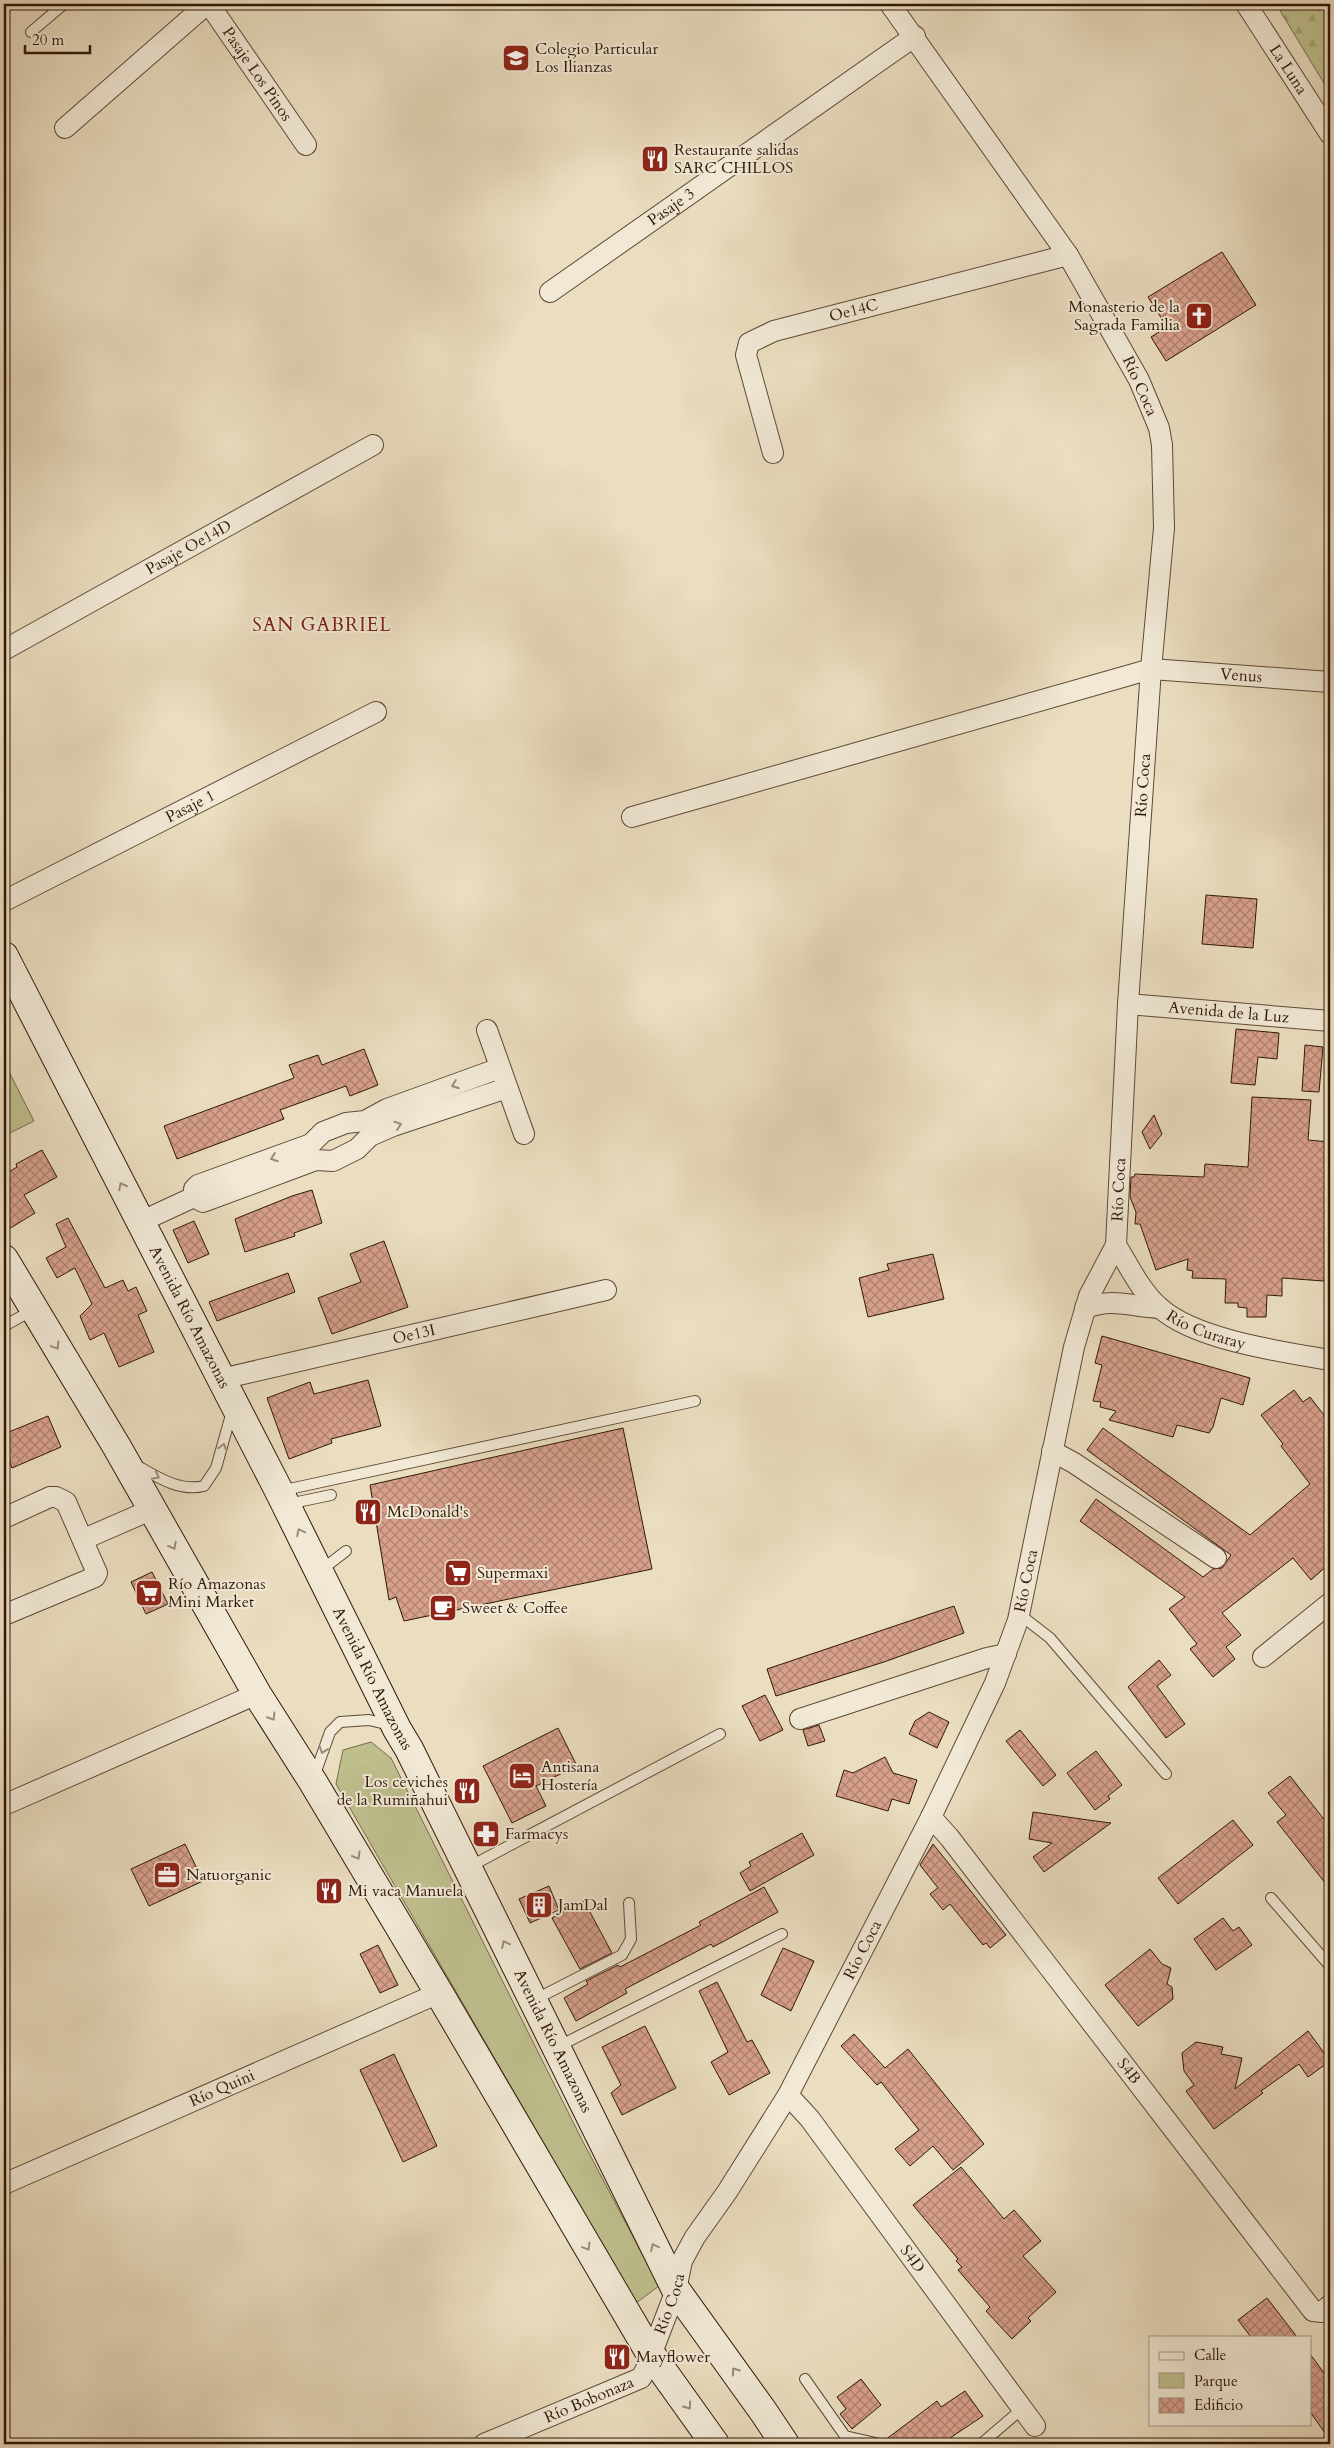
<svg xmlns="http://www.w3.org/2000/svg" width="1334" height="2448" font-family="Cardo,serif">
<style>
.green{fill:#bebf8d;stroke:#776c4a}
.forest{fill:url(#forest-firs);stroke:#776c4a}
.building{fill:url(#building-cross-hatch);stroke:#301808}
.lines{fill:none;stroke-linecap:round;stroke-linejoin:round}
.service-casing{stroke:#5e4936;stroke-width:12}
.minor-casing{stroke:#5e4936;stroke-width:22}
.secondary-casing{stroke:#301808;stroke-width:30}
.service{stroke:#f1e9d6;stroke-width:10}
.minor{stroke:#f1e9d6;stroke-width:20}
.secondary{stroke:#f1e9d6;stroke-width:28}
.oneway{stroke:#9a8b79}
.labels{text-anchor:middle;dominant-baseline:central;stroke-width:4;stroke-linejoin:round;paint-order:stroke}
.poi-label{font-size:16px;fill:#301808;stroke:#f1e9d6;text-anchor:start}
.street-label{font-size:16px;fill:#301808;stroke:#f1e9d6}
.quarter-label{font-size:19px;letter-spacing:1px;fill:#7a1f14;stroke:#f1e9d6}
</style>
<defs>
<pattern id="forest-firs" width="22" height="20" patternUnits="userSpaceOnUse" patternTransform="scale(1.25)"><rect width="22" height="20" fill="#bebf8d"/><path d="M5 1l3.5 6h-7zM16 11l3.5 6h-7z" fill="#a4a378"/></pattern>
<pattern id="building-cross-hatch" width="8" height="8" patternUnits="userSpaceOnUse" patternTransform="scale(1.25)"><rect width="8" height="8" fill="#d7a08b"/><path d="M0 0l8 8M0 8l8-8" fill="none" stroke="#af8170"/></pattern>
</defs>
<rect width="100%" height="100%" fill="#eaddc0"/>
<filter id="stains"><feTurbulence type="fractalNoise" baseFrequency=".004" numOctaves="4"/><feColorMatrix values="0 0 0 0 .2 0 0 0 0 .09 0 0 0 0 .02 0 0 0 .5 -.17"/></filter>
<radialGradient id="worn" r=".72"><stop offset=".6" stop-color="#630" stop-opacity="0"/><stop offset="1" stop-color="#630" stop-opacity=".3"/></radialGradient>
<g class="green">
<path d="M4,1062L34,1121L4,1136Z"/>
<path d="M371,1742L391,1758L581,2138L659,2286L636,2303L336,1784L343,1750Z"/>
</g>
<path class="forest" d="M1276,4H1330V93Z"/>
<g class="building">
<path d="M1222,252L1256,305L1166,361L1151,337L1167,327L1148,297Z"/>
<path d="M1206,895L1257,899L1253,948L1202,944Z"/>
<path d="M1236,1029L1279,1033L1277,1059L1258,1057L1255,1085L1231,1083Z"/>
<path d="M1305,1045L1323,1047L1319,1092L1302,1091Z"/>
<path d="M364,1049L378,1085L350,1096L346,1086L280,1110L284,1119L177,1159L164,1126L294,1078L289,1065L318,1055L322,1065Z"/>
<path d="M1252,1097L1311,1100L1308,1140L1330,1142V1207L1324,1281L1282,1278V1296L1267,1295L1266,1317H1247V1308L1238,1307V1303H1225L1226,1279L1192,1278L1193,1271L1187,1270L1188,1259L1156,1270L1140,1224H1135L1136,1212L1130,1197L1131,1177H1134L1135,1174L1204,1177L1205,1164L1248,1167Z"/>
<path d="M1154,1115L1162,1134L1150,1149L1142,1132Z"/>
<path d="M42,1150L57,1177L24,1195L35,1213L4,1232V1175L17,1167L16,1164Z"/>
<path d="M312,1190L322,1223L294,1233L295,1236L245,1252L235,1219L292,1196Z"/>
<path d="M68,1218L105,1288L123,1280L128,1291L136,1287L147,1311L138,1315L154,1352L119,1367L104,1333L90,1340L80,1316L92,1304L75,1268L57,1278L46,1258L66,1247L56,1224Z"/>
<path d="M194,1221L209,1254L188,1263L173,1230Z"/>
<path d="M384,1241L408,1307L332,1334L318,1298L361,1282L350,1254Z"/>
<path d="M933,1254L944,1299L868,1317L859,1278L889,1270L887,1264Z"/>
<path d="M288,1273L295,1292L217,1321L209,1302Z"/>
<path d="M1102,1336L1250,1378L1243,1405L1221,1398L1213,1427L1209,1433L1177,1425L1173,1437L1109,1420L1116,1411L1100,1407L1101,1402L1093,1401L1102,1365L1095,1363Z"/>
<path d="M368,1380L381,1426L331,1439L332,1443L289,1459L267,1398L310,1382L314,1394Z"/>
<path d="M1294,1390L1303,1402L1310,1397L1330,1423V1563L1311,1580L1293,1558L1222,1613L1241,1635L1226,1647L1235,1659L1213,1677L1190,1649L1197,1644L1169,1609L1185,1597L1080,1521L1096,1499L1203,1577L1213,1569L1222,1568L1231,1555L1087,1450L1103,1428L1250,1535L1310,1484L1281,1446L1283,1444L1261,1415Z"/>
<path d="M48,1416L61,1447L12,1468L4,1447V1434Z"/>
<path d="M623,1428L652,1569L404,1621L396,1597L389,1600L370,1485Z"/>
<path d="M152,1572L168,1604L146,1614L131,1582Z"/>
<path d="M954,1606L964,1633L884,1662L776,1696L767,1669Z"/>
<path d="M1159,1660L1171,1675L1157,1686L1185,1724L1166,1738L1128,1687Z"/>
<path d="M765,1695L783,1730L760,1741L742,1706Z"/>
<path d="M929,1712L949,1722L937,1748L909,1734L915,1721Z"/>
<path d="M819,1725L825,1741L808,1746L803,1730Z"/>
<path d="M558,1728L577,1766L536,1786L546,1806L512,1823L483,1766Z"/>
<path d="M1020,1730L1056,1775L1043,1786L1006,1741Z"/>
<path d="M1096,1751L1122,1785L1108,1796L1110,1799L1095,1810L1067,1773Z"/>
<path d="M885,1757L893,1773L917,1780L909,1804L892,1799L888,1811L836,1796L844,1770L853,1773Z"/>
<path d="M1290,1776L1330,1827V1889L1277,1822L1286,1815L1268,1793Z"/>
<path d="M1033,1812L1088,1820L1111,1823L1044,1872L1033,1857L1052,1843L1029,1839Z"/>
<path d="M1233,1820L1253,1845L1178,1904L1158,1878Z"/>
<path d="M802,1833L814,1855L750,1891L740,1873L751,1866L749,1862Z"/>
<path d="M185,1844L203,1881L149,1906L131,1869Z"/>
<path d="M933,1844L1006,1935L990,1948L986,1943L983,1945L950,1904L943,1910L930,1894L938,1888L920,1865Z"/>
<path d="M549,1886L559,1910L530,1923L519,1899Z"/>
<path d="M764,1887L778,1912L713,1947L711,1944L625,1989L627,1993L576,2021L564,1998L588,1984L586,1981L618,1965L620,1967L701,1925L699,1922Z"/>
<path d="M584,1901L612,1953L580,1969L552,1918Z"/>
<path d="M1223,1918L1233,1931L1239,1927L1252,1945L1216,1970L1194,1939Z"/>
<path d="M378,1945L398,1985L380,1993L360,1954Z"/>
<path d="M783,1948L814,1961L791,2011L761,1995Z"/>
<path d="M1150,1949L1162,1964L1171,1968L1167,1984L1172,1987L1173,1999L1138,2026L1105,1985Z"/>
<path d="M717,1982L747,2042L752,2040L770,2073L729,2095L711,2062L728,2052L699,1991Z"/>
<path d="M645,2026L676,2088L622,2115L611,2093L621,2085L602,2047Z"/>
<path d="M1308,2031L1330,2061L1308,2077L1299,2064L1261,2091L1263,2093L1214,2129L1186,2091L1194,2085L1184,2071L1182,2053L1196,2042L1223,2047L1221,2054L1242,2058L1235,2089Z"/>
<path d="M854,2034L885,2068L908,2049L984,2144L953,2170L933,2146L910,2166L895,2149L919,2130L881,2082L877,2085L841,2046Z"/>
<path d="M394,2054L437,2146L403,2162L360,2070Z"/>
<path d="M961,2167L1004,2219L1014,2210L1041,2241L1023,2256L1056,2292L1028,2318L1031,2321L1012,2339L986,2311L990,2307L958,2270L962,2267L956,2261L958,2259L913,2205Z"/>
<path d="M1267,2298L1297,2337H1251L1238,2320Z"/>
<path d="M1310,2354L1330,2381V2440L1310,2412Z"/>
<path d="M861,2379L881,2405L852,2429L840,2414L846,2409L837,2397Z"/>
<path d="M965,2391L983,2416L941,2444H887L885,2440L937,2401L941,2407Z"/>
</g>
<g class="lines">
<g class="service-casing">
<g id="service">
<path d="M31,32L64,4"/>
<path d="M4,1326L33,1310"/>
<path d="M136,1465C157,1477 180,1492 204,1486L216,1468L232,1411"/>
<path d="M280,1491L695,1401"/>
<path d="M288,1504L331,1495"/>
<path d="M320,1571L346,1551"/>
<path d="M1019,1614L1050,1638L1166,1774"/>
<path d="M314,1777L330,1732L340,1722L369,1720L390,1725"/>
<path d="M469,1867L720,1734"/>
<path d="M1271,1898L1330,1966"/>
<path d="M534,2000L622,1955L631,1939L629,1903"/>
<path d="M557,2047L782,1934"/>
<path d="M805,2379L845,2436L880,2444"/>
<path d="M981,2444L1023,2408"/>
</g>
</g>
<g class="minor-casing">
<g id="minor">
<path id="s1" d="M209,4L306,145"/>
<path id="s2" d="M1246,4L1330,134"/>
<path d="M65,128L207,4"/>
<path id="s3" d="M550,292L915,36"/>
<path id="s4" d="M773,453L746,355L749,343L774,331L1068,255"/>
<path id="s5" d="M4,650L373,445"/>
<path id="s6" d="M632,817L1151,669L1330,682"/>
<path id="s7" d="M4,901L376,712"/>
<path id="s8" d="M1128,1004L1330,1021"/>
<path d="M487,1030L524,1134"/>
<path d="M194,1197V1189L198,1185L311,1144L323,1132L346,1123L365,1121L387,1109L500,1068"/>
<path d="M194,1197L203,1202L316,1160L333,1161L357,1149L370,1136L393,1126L507,1088"/>
<path d="M140,1222L194,1197"/>
<path id="s9" d="M1116,1245C1129,1266 1141,1292 1160,1308C1196,1340 1283,1352 1330,1360"/>
<path d="M1085,1308C1115,1297 1130,1307 1160,1308"/>
<path id="s10" d="M221,1379L606,1290"/>
<path d="M1052,1451L1074,1463L1216,1558"/>
<path d="M4,1518L50,1497H56L66,1502L97,1573L95,1577L4,1615"/>
<path d="M84,1539L153,1509"/>
<path d="M1263,1657L1330,1603"/>
<path d="M800,1719L987,1658L1006,1654"/>
<path d="M4,1805L257,1694"/>
<path id="s11" d="M931,1817L949,1837L1313,2311L1322,2312L1330,2305"/>
<path id="s12" d="M788,2095L810,2119L1035,2426"/>
<path id="s13" d="M4,2184L439,1993"/>
<path id="s14" d="M484,2444L641,2378L645,2371L676,2290L682,2261L695,2237L727,2192L788,2095L931,1817L995,1683L1018,1620L1074,1347L1089,1296L1116,1245L1128,1004L1151,669L1164,528L1162,445L1159,428L1139,380L1068,255L890,4"/>
</g>
</g>
<g class="secondary-casing">
<g id="secondary">
<path id="s15" d="M4,956L279,1491L397,1729L409,1749L676,2290L763,2411L785,2444"/>
<path d="M4,1259L117,1447L257,1694L313,1782L439,1993L650,2353L715,2444"/>
</g>
</g>
<use href="#service" class="service"/>
<use href="#minor" class="minor"/>
<use href="#secondary" class="secondary"/>
</g>
<defs><path id="oneway-chevron" d="M-2-3.5L2.5 0L-2 3.5" fill="none" stroke-width="1.6" stroke-linecap="round" stroke-linejoin="round" transform="scale(1.25)"/></defs>
<g class="oneway">
<use href="#oneway-chevron" transform="translate(455 1085) rotate(160)"/>
<use href="#oneway-chevron" transform="translate(398 1125) rotate(-19)"/>
<use href="#oneway-chevron" transform="translate(274 1158) rotate(160)"/>
<use href="#oneway-chevron" transform="translate(122 1186) rotate(-117)"/>
<use href="#oneway-chevron" transform="translate(56 1346) rotate(59)"/>
<use href="#oneway-chevron" transform="translate(223 1447) rotate(-74)"/>
<use href="#oneway-chevron" transform="translate(156 1476) rotate(27)"/>
<use href="#oneway-chevron" transform="translate(300 1532) rotate(-116)"/>
<use href="#oneway-chevron" transform="translate(173 1546) rotate(61)"/>
<use href="#oneway-chevron" transform="translate(272 1717) rotate(58)"/>
<use href="#oneway-chevron" transform="translate(323 1750) rotate(109)"/>
<use href="#oneway-chevron" transform="translate(357 1856) rotate(59)"/>
<use href="#oneway-chevron" transform="translate(505 1944) rotate(-116)"/>
<use href="#oneway-chevron" transform="translate(587 2247) rotate(59)"/>
<use href="#oneway-chevron" transform="translate(654 2247) rotate(-116)"/>
<use href="#oneway-chevron" transform="translate(735 2371) rotate(-126)"/>
<use href="#oneway-chevron" transform="translate(688 2406) rotate(54)"/>
</g>
<defs>
<g id="school-square" transform="scale(1.4375)"><rect x="-9" y="-9" width="18" height="18" rx="4" fill="#8f2418" stroke="#f1e9d6"/><path d="M0-5L7-2L0 1L-7-2ZM-4 1L0 2.5L4 1V4Q0 6-4 4Z" fill="#fff"/></g>
<g id="restaurant-square" transform="scale(1.4375)"><rect x="-9" y="-9" width="18" height="18" rx="4" fill="#8f2418" stroke="#f1e9d6"/><path d="M-5-6h1v4h1v-4h1v4h1v-4h1v5L-1.5 .5V6h-2V.5L-5-1ZM5-6V6H3V1.5H1.5Q1.5-4 5-6Z" fill="#fff"/></g>
<g id="church-square" transform="scale(1.4375)"><rect x="-9" y="-9" width="18" height="18" rx="4" fill="#8f2418" stroke="#f1e9d6"/><path d="M-1.2-6h2.4v3.5h3.3v2.4h-3.3V6h-2.4V-.1h-3.3v-2.4h3.3Z" fill="#fff"/></g>
<g id="supermarket-square" transform="scale(1.4375)"><rect x="-9" y="-9" width="18" height="18" rx="4" fill="#8f2418" stroke="#f1e9d6"/><path d="M-6-5.5h2.5l.6 2H6L4.5 2H-2.5L-4.4-4H-6ZM-1.5 3.2a1.3 1.3 0 1 0 .1 0ZM3 3.2a1.3 1.3 0 1 0 .1 0Z" fill="#fff"/></g>
<g id="cafe-square" transform="scale(1.4375)"><rect x="-9" y="-9" width="18" height="18" rx="4" fill="#8f2418" stroke="#f1e9d6"/><path d="M-5.5-4.5H6V0H3Q3 3.5 0 3.5H-2.5Q-5.5 3.5-5.5 0ZM3-3.2v2h1.7v-2ZM-6 4.5H4V6H-6Z" fill="#fff"/></g>
<g id="hotel-square" transform="scale(1.4375)"><rect x="-9" y="-9" width="18" height="18" rx="4" fill="#8f2418" stroke="#f1e9d6"/><path d="M-6-4.5h1.5V1H6V5H4.5V3h-9V5H-6ZM-4 0a1.8 1.8 0 1 1 3.6 0ZM.5 0V-2.5h3Q6-2.5 6 0Z" fill="#fff"/></g>
<g id="pharmacy-square" transform="scale(1.4375)"><rect x="-9" y="-9" width="18" height="18" rx="4" fill="#8f2418" stroke="#f1e9d6"/><path d="M-2-6h4v4h4v4h-4v4h-4v-4h-4v-4h4Z" fill="#fff"/></g>
<g id="office-square" transform="scale(1.4375)"><rect x="-9" y="-9" width="18" height="18" rx="4" fill="#8f2418" stroke="#f1e9d6"/><path d="M-6-3h4V-5.5h4V-3h4V5H-6ZM-1-4.5V-3h2v-1.5ZM-6 0V1H6V0Z" fill="#fff"/></g>
<g id="building-square" transform="scale(1.4375)"><rect x="-9" y="-9" width="18" height="18" rx="4" fill="#8f2418" stroke="#f1e9d6"/><path d="M-4-6H4V6H1V3H-1V6H-4ZM-2.5-4.3h1.7v1.8h-1.7ZM.8-4.3h1.7v1.8H.8ZM-2.5-1h1.7V.8h-1.7ZM.8-1h1.7V.8H.8Z" fill="#fff"/></g>
</defs>
<g fill-rule="evenodd">
<use href="#school-square" x="516" y="58"/>
<use href="#restaurant-square" x="655" y="159"/>
<use href="#church-square" x="1199" y="316"/>
<use href="#restaurant-square" x="368" y="1512"/>
<use href="#supermarket-square" x="458" y="1573"/>
<use href="#supermarket-square" x="149" y="1593"/>
<use href="#cafe-square" x="443" y="1608"/>
<use href="#hotel-square" x="522" y="1776"/>
<use href="#restaurant-square" x="467" y="1791"/>
<use href="#pharmacy-square" x="486" y="1834"/>
<use href="#office-square" x="167" y="1875"/>
<use href="#restaurant-square" x="329" y="1891"/>
<use href="#building-square" x="539" y="1905"/>
<use href="#restaurant-square" x="617" y="2357"/>
</g>
<g class="labels">
<g class="poi-label">
<text x="535" y="49">Colegio Particular<tspan x="535" dy="18">Los Ilianzas</tspan></text>
<text x="674" y="150">Restaurante salidas<tspan x="674" dy="18">SARC CHILLOS</tspan></text>
<text x="1180" y="307" text-anchor="end">Monasterio de la<tspan x="1180" dy="18">Sagrada Familia</tspan></text>
<text x="387" y="1512">McDonald's</text>
<text x="477" y="1573">Supermaxi</text>
<text x="168" y="1584">Río Amazonas<tspan x="168" dy="18">Mini Market</tspan></text>
<text x="462" y="1608">Sweet &amp; Coffee</text>
<text x="541" y="1767">Antisana<tspan x="541" dy="18">Hostería</tspan></text>
<text x="448" y="1782" text-anchor="end">Los ceviches<tspan x="448" dy="18">de la Rumiñahui</tspan></text>
<text x="505" y="1834">Farmacys</text>
<text x="186" y="1875">Natuorganic</text>
<text x="348" y="1891">Mi vaca Manuela</text>
<text x="558" y="1905">JamDal</text>
<text x="636" y="2357">Mayflower</text>
</g>
<g class="street-label">
<text stroke="none"><textPath href="#s2" startOffset="78">La Luna</textPath></text>
<text stroke="none"><textPath href="#s1" startOffset="85">Pasaje Los Pinos</textPath></text>
<text stroke="none"><textPath href="#s3" startOffset="148">Pasaje 3</textPath></text>
<text stroke="none"><textPath href="#s4" startOffset="224">Oe14C</textPath></text>
<text transform="translate(1140 386) rotate(66)">Río Coca</text>
<text stroke="none"><textPath href="#s5" startOffset="211">Pasaje Oe14D</textPath></text>
<text stroke="none"><textPath href="#s6" startOffset="630">Venus</textPath></text>
<text stroke="none"><textPath href="#s14" startOffset="1870">Río Coca</textPath></text>
<text stroke="none"><textPath href="#s7" startOffset="209">Pasaje 1</textPath></text>
<text stroke="none"><textPath href="#s8" startOffset="101">Avenida de la Luz</textPath></text>
<text stroke="none"><textPath href="#s14" startOffset="1465">Río Coca</textPath></text>
<text stroke="none"><textPath href="#s15" startOffset="406">Avenida Río Amazonas</textPath></text>
<text stroke="none"><textPath href="#s9" startOffset="129">Río Curaray</textPath></text>
<text stroke="none"><textPath href="#s10" startOffset="198">Oe13I</textPath></text>
<text stroke="none"><textPath href="#s14" startOffset="1060">Río Coca</textPath></text>
<text stroke="none"><textPath href="#s15" startOffset="811">Avenida Río Amazonas</textPath></text>
<text stroke="none"><textPath href="#s14" startOffset="655">Río Coca</textPath></text>
<text stroke="none"><textPath href="#s15" startOffset="1216">Avenida Río Amazonas</textPath></text>
<text stroke="none"><textPath href="#s11" startOffset="322">S4B</textPath></text>
<text stroke="none"><textPath href="#s13" startOffset="238">Río Quini</textPath></text>
<text stroke="none"><textPath href="#s12" startOffset="206">S4D</textPath></text>
<text stroke="none"><textPath href="#s14" startOffset="250">Río Coca</textPath></text>
<text stroke="none"><textPath href="#s14" startOffset="114">Río Bobonaza</textPath></text>
</g>
<g class="quarter-label">
<text x="322" y="625">SAN GABRIEL</text>
</g>
</g>
<rect width="1334" height="2448" fill="none" stroke="#eaddc0" stroke-width="20"/>
<rect x="5" y="5" width="1324" height="2438" fill="none" stroke="#301808" stroke-width="2.5"/>
<rect x="10" y="10" width="1314" height="2428" fill="none" stroke="#301808"/>
<rect x="1149" y="2336" width="162" height="90" fill="#f1e9d6" stroke="#a49584"/>
<rect x="1159" y="2352" width="25" height="8" fill="#f1e9d6" stroke="#a49584"/>
<text x="1194" y="2360" font-size="15" fill="#301808">Calle</text>
<rect x="1159" y="2373" width="25" height="15" fill="#bebf8d" stroke="#a49584"/>
<text x="1194" y="2386" font-size="15" fill="#301808">Parque</text>
<rect x="1159" y="2398" width="25" height="15" fill="url(#building-cross-hatch)" stroke="#a49584"/>
<text x="1194" y="2410" font-size="15" fill="#301808">Edificio</text>
<path d="M25 45v8h65v-8" fill="none" stroke="#301808" stroke-width="2.5"/>
<text x="32" y="45" font-size="15" fill="#301808" stroke="#f1e9d6" stroke-width="4" paint-order="stroke">20 m</text>
<rect width="100%" height="100%" filter="url(#stains)"/>
<rect width="100%" height="100%" fill="url(#worn)"/>
</svg>
